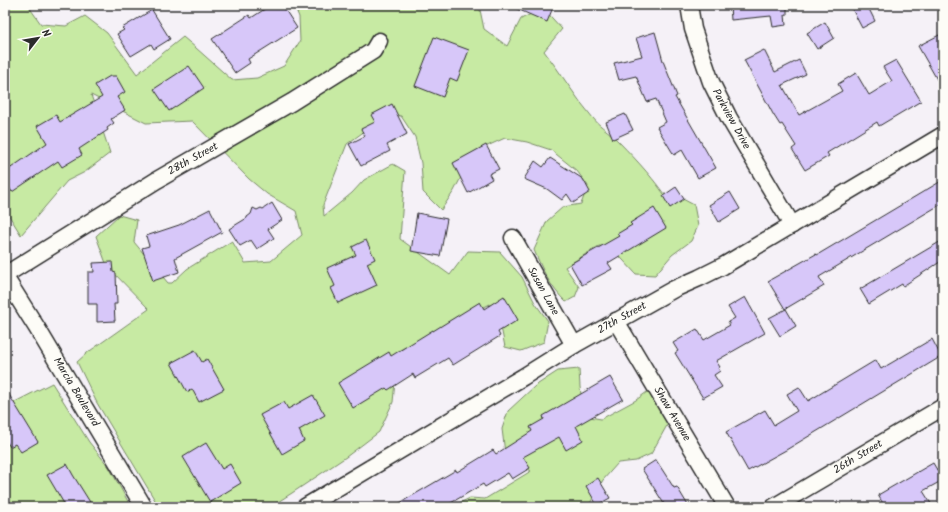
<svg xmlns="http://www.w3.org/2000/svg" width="948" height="512" font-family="Kalam,sans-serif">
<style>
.green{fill:#c7eaa3;stroke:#798a67}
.building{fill:#d7c7f9;stroke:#2b2b2b}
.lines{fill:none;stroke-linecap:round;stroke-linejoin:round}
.street-casing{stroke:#2b2b2b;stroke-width:19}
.street{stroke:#fdfcf7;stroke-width:16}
.labels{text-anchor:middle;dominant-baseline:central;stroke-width:3;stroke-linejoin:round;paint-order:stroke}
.street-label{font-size:11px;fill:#2b2b2b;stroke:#fdfcf7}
</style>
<rect width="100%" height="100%" fill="#f5f1f7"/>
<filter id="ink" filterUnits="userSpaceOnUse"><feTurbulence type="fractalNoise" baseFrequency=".025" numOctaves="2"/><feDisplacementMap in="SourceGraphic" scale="8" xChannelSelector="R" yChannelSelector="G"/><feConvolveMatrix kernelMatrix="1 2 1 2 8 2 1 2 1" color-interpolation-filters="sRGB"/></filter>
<g filter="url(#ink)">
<g class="green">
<path d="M5,5H29V7L41,24L66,26L85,16L107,33L137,74L183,37L196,48L232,80L257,78L284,66L300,41L299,17L294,5H479L484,29L507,46L521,19L543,8L562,29L544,51C561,73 575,97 593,118C598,125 607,130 613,136C631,154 649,173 664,194L679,197L694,205L698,226L691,241L672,255L655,275L636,274L611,247L599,246L565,267L579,287L575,297L566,302C550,287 542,269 534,250L547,221L563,207L581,204L588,186L577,171L551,150L527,142L505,138L474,152L454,191L441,210L423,192L421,163L415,137L401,116L388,114L347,144L323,205L324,216L352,193L364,180L393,164L405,171L400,239L450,275L468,251L500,252L522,277L535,303L548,321L544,342L521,351L505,347L499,317L490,304L398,351L393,402L379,432L346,457L292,493L270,507H159L97,403L77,362L87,353L149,309L107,266L96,236L119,215L137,220L134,242L168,283H172L187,269L232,241L245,263L271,261L302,235L296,211L267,194L249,179L192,121L146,123L91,95L110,153L85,172L67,181L21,235L5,209Z"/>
<path d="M579,369L580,387L584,416L601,419L636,400L647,392L662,404L670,420L651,454L636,461L618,463L603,480L588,507H451L470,498L485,499L531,471L505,453L502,429L508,411L535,386L558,371Z"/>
<path d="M52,383L89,442L109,467L131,507H5V407Z"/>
</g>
<g class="building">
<path d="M271,5H282L297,28L248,59L250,63L235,73L212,39L249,15L251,18Z"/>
<path d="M508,5H554L547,22Z"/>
<path d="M730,5H787V15H785L786,25L773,27L771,16L731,20Z"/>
<path d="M850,5H867L875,21L862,28Z"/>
<path d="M152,10L170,39L154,49L151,44L131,56L117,34L124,30L122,28Z"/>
<path d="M825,22L834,38L817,49L807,33Z"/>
<path d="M655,32L663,61L677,96L675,97L716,168L698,178L682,150L674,155L657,127L666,122L656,99L647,102L636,76L619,80L614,63L642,56L636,38Z"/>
<path d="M943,33V90L918,46Z"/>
<path d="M434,37L469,50L457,81L450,78L443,97L415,86Z"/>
<path d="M764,50L775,72L799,60L806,74L782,85L799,115L842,91L838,84L856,73L869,95L892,81L883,67L896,60L921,101L879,126L877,122L827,153L829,156L805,170L792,149L796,146L782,124L780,125L773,114L744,60Z"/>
<path d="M189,66L204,88L169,111L154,89Z"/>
<path d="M110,76H116L125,92L117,97L125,110L111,119L114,123L107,128L108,130L79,149L82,155L62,167L58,161L12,192L5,181V172L47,143L37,126L56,115L60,122L102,97L95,85Z"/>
<path d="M392,104L407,134L387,145L390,151L361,166L349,144L365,136L361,129L375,122L371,115Z"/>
<path d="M625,114L633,130L613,139L606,122Z"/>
<path d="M486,145L499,169L489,174L492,179L468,193L453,163Z"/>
<path d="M550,158L583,179L590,192L573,203L567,194L562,200L547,189L524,179L535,161L543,167Z"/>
<path d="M943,180V203L819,277L824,286L785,309L768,281L816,254L817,255Z"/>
<path d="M676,187L684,199L670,208L663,196Z"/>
<path d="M730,192L740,209L719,222L709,205Z"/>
<path d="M272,203L282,220L268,229L274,238L257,249L251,240L240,246L229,229L247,218V217L251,214L253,208L257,210L261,208L263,209Z"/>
<path d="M654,208L666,228L608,263L612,269L582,285L570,264L619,236L617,234L632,225L630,223Z"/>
<path d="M210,209L222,232L175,258L179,272L153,281L142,248L149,246L146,236L179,225Z"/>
<path d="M417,213L447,219L440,256L411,251Z"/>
<path d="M366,240L375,259L367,263L377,285L338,303L331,288L335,286L327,268L356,255L352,247Z"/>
<path d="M943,240V260L903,286L902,284L869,304L860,289Z"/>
<path d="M112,262L113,272L116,273L117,304H114L115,321L97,322V304H88V272H94L93,263Z"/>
<path d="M504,296L518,320L498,332L500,336L453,365L448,358L415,378L413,374L388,390L386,388L353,408L338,383L389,352L391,356L433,330V331L480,302L484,309Z"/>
<path d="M745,297L765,333L716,361L720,367L718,368L720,371L714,375L722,387L703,398L675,353L678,351L673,343L697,329L704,340L730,325L728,322L735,318L728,307Z"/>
<path d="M786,309L796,326L780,336L769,318Z"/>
<path d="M932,339L941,356L937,359L786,450L748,471L726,432L765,410L774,425L797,411L787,394L799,387L808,401L876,360L881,369Z"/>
<path d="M195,350L202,362L207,359L224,389L199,402L192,389L187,392L171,363Z"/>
<path d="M610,377L623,399L576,426L583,440L566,450L559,437L523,457L530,468L512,479L508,473L485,487L483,484L444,507H393L456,470L457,472L493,450L496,454L532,431L530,427L544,419L543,416Z"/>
<path d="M5,388L38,442L21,452L15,444L10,447L5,439Z"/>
<path d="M313,395L325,415L299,430L304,441L282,454L260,415L284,402L288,409Z"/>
<path d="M206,443L222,469L230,464L241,483L210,502L183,457Z"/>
<path d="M656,460L674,488L677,487L689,507H666L642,469Z"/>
<path d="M933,463L943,480L923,491L933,507H885L878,495Z"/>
<path d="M67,464L73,475L93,507H66L47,475Z"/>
<path d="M598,478L610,498L597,505L586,486Z"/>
</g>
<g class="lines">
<g class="street-casing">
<g id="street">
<path d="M689,5L693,29L711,82L729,118L792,225"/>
<path d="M513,238L574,345"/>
<path d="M5,275L157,180L292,102L373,51L379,41"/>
<path d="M5,277L37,328L144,507"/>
<path d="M616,321L727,507"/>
<path d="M305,507L523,377L574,345L674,289L699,278L723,266L943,135"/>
<path d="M774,507L943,407"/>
</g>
</g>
<use href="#street" class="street"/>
</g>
</g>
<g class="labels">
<g class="street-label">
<text transform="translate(731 119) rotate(61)">Parkview Drive</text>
<text transform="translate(193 159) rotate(-29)">28th Street</text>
<text transform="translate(543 291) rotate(61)">Susan Lane</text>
<text transform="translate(622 318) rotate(-29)">27th Street</text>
<text transform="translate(76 392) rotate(59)">Marcia Boulevard</text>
<text transform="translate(672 414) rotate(59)">Shaw Avenue</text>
<text transform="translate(858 457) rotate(-31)">26th Street</text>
</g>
</g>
<rect width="948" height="512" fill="none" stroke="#fdfcf7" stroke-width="20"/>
<rect x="10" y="10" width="928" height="492" fill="none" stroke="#2b2b2b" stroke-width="1.5" filter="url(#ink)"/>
<g transform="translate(38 38) rotate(59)" stroke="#fdfcf7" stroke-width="3" paint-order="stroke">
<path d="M0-3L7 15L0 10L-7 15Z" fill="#2b2b2b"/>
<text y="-6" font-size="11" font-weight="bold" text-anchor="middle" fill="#2b2b2b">N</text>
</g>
</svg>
